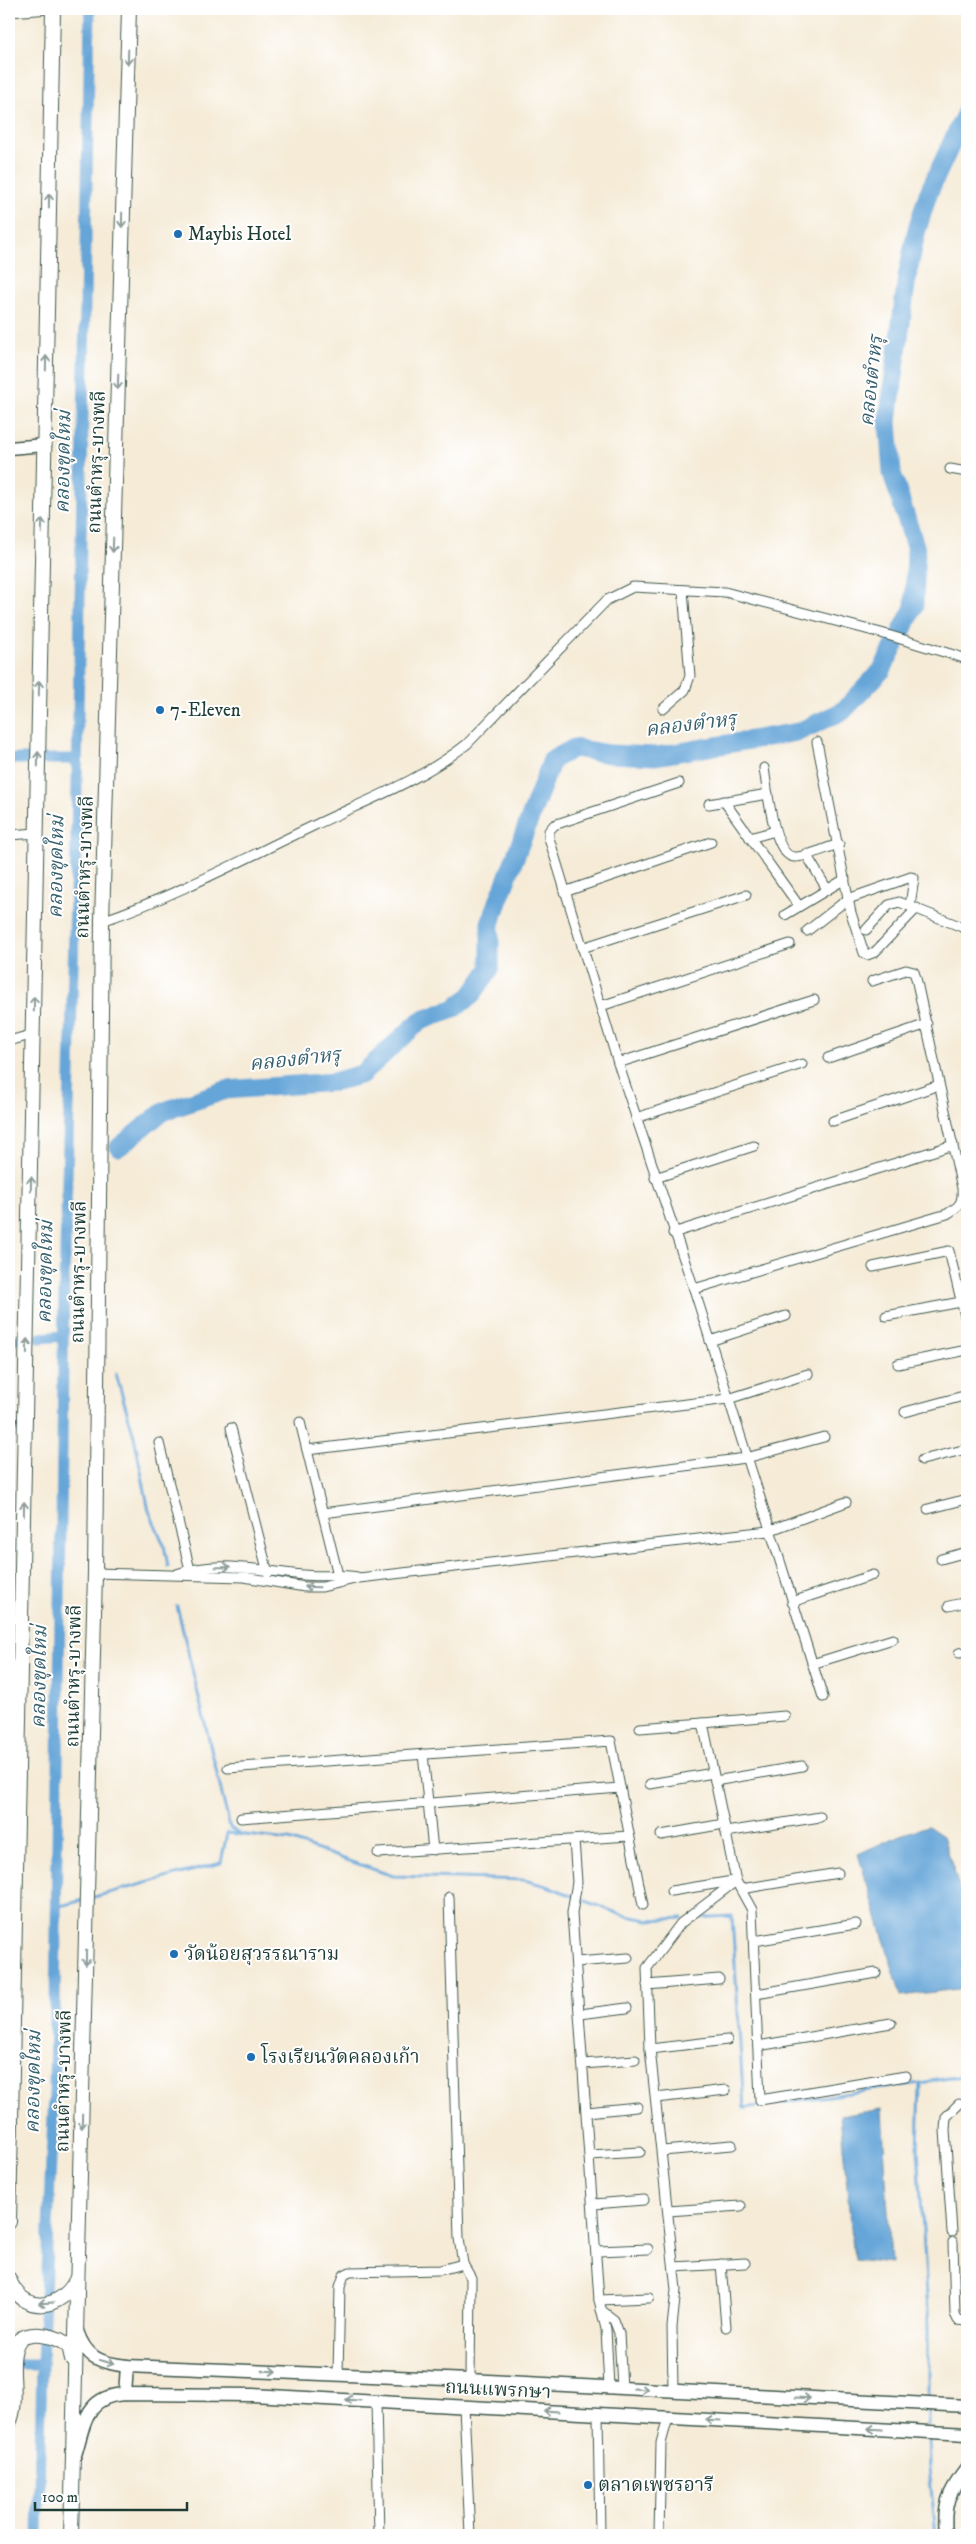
<svg xmlns="http://www.w3.org/2000/svg" width="976" height="2544" font-family="'IM FELL DW Pica','Noto Serif Thai',serif">
<style>
.water{fill:#65a5d8;stroke:#427186}
.lines{fill:none;stroke-linecap:round;stroke-linejoin:round}
.stream{stroke:#65a5d8;stroke-width:3}
.canal{stroke:#65a5d8;stroke-width:11}
.river{stroke:#65a5d8;stroke-width:19}
.street-casing{stroke:#3f574c;stroke-width:11}
.secondary-casing{stroke:#3f574c;stroke-width:15}
.primary-casing{stroke:#3f574c;stroke-width:16}
.street{stroke:#fff;stroke-width:9}
.secondary{stroke:#fff;stroke-width:12}
.primary{stroke:#fff;stroke-width:14}
.oneway{stroke:#8f9e9a}
.poi-dot{fill:#1f6fb2;stroke:#fff;stroke-width:2}
.labels{text-anchor:middle;dominant-baseline:central;stroke-width:4;stroke-linejoin:round;paint-order:stroke}
.poi-label{font-size:19px;fill:#1f3d34;stroke:#fff;text-anchor:start}
.street-label{font-size:19px;fill:#1f3d34;stroke:#fff}
.water-label{font-size:20px;font-style:italic;fill:#38616d;stroke:#fff}
</style>
<rect width="100%" height="100%" fill="#fff"/>
<filter id="ink" filterUnits="userSpaceOnUse"><feTurbulence type="fractalNoise" baseFrequency=".02" numOctaves="2"/><feDisplacementMap in="SourceGraphic" scale="10" xChannelSelector="R" yChannelSelector="G"/><feConvolveMatrix kernelMatrix="1 2 1 2 8 2 1 2 1" color-interpolation-filters="sRGB"/></filter>
<filter id="wash" filterUnits="userSpaceOnUse"><feTurbulence type="fractalNoise" baseFrequency=".0096" numOctaves="4" result="noise"/><feDisplacementMap in="SourceGraphic" scale="20" xChannelSelector="R" yChannelSelector="G"/><feGaussianBlur stdDeviation="1.12" result="paint"/><feColorMatrix in="noise" values="0 0 0 0 0 0 0 0 0 0 0 0 0 0 0 0 0 1.4 0 .05"/><feComposite in="paint" operator="in"/></filter>
<g filter="url(#wash)">
<rect width="100%" height="100%" fill="#f5ebd7"/>
<g class="water">
<path d="M928,1826L943,1836L967,1912V1988L901,1996L858,1854L900,1835Z"/>
<path d="M882,2109L891,2263L854,2259L840,2116Z"/>
</g>
<g class="lines">
<g class="stream">
<path d="M116,1374L134,1436L149,1511L164,1545L168,1566"/>
<path d="M177,1606L230,1828L239,1833"/>
<path d="M90,1898L221,1863L227,1833L289,1840L393,1876L524,1880L550,1887L622,1915L648,1920L682,1918"/>
<path d="M56,1907L84,1900"/>
<path d="M693,1918L732,1916L744,2108L920,2083L918,2149L928,2312V2400"/>
<path d="M920,2083L967,2075"/>
<path d="M928,2406V2430"/>
<path d="M928,2436L929,2468L936,2535"/>
</g>
<g class="canal">
<path d="M9,759H77"/>
<path d="M40,1338L63,1336"/>
<path d="M9,1339H15"/>
<path d="M9,2364H42"/>
<path d="M38,2535L42,2364L54,2092L64,1284L75,898L90,9"/>
</g>
<path class="river" d="M119,1147L162,1112L226,1090L334,1082L362,1074L420,1021L453,1009L471,996L490,969V923L552,760L574,748L609,754L656,756L798,732L843,711L882,670L914,607L916,549L892,473L888,421L907,277L916,233L928,194L967,110"/>
</g>
</g>
<g filter="url(#ink)">
<g class="lines">
<g class="street-casing">
<g id="street">
<path d="M9,12L51,9"/>
<path d="M950,469L967,472"/>
<path d="M663,709L685,690L690,676L683,590"/>
<path d="M817,742L851,913L864,953L867,955L875,952L917,908"/>
<path d="M764,768C767,786 773,856 794,857C804,858 828,847 839,844"/>
<path d="M679,783L554,825L549,831V838L618,1063L694,1289L823,1697"/>
<path d="M724,801L799,906"/>
<path d="M709,804L768,794"/>
<path d="M9,835L37,833"/>
<path d="M750,838L775,831"/>
<path d="M806,854L827,889"/>
<path d="M564,892L711,842"/>
<path d="M785,915L845,879"/>
<path d="M102,921C175,896 244,859 313,826C365,801 422,780 467,744L607,600L633,587L725,592L881,633L967,659"/>
<path d="M866,930L889,905L899,902L967,929"/>
<path d="M807,931L848,899L911,877L914,878L910,906"/>
<path d="M582,948L746,895"/>
<path d="M601,1006L790,944"/>
<path d="M9,1041L34,1034"/>
<path d="M828,1058L927,1024"/>
<path d="M618,1063L814,1000"/>
<path d="M636,1118L802,1064"/>
<path d="M833,1121L939,1085"/>
<path d="M655,1178L754,1146"/>
<path d="M673,1233L953,1145"/>
<path d="M873,1267L949,1251L958,1288"/>
<path d="M694,1289L947,1214C960,1206 963,1203 962,1188L916,978L914,972L906,970L872,981"/>
<path d="M967,1289L958,1288L967,1324"/>
<path d="M886,1316L961,1302"/>
<path d="M710,1341L786,1316"/>
<path d="M898,1364L967,1350"/>
<path d="M905,1412L967,1395"/>
<path d="M300,1422L339,1579"/>
<path d="M231,1428L268,1573"/>
<path d="M159,1443L191,1574"/>
<path d="M307,1450L728,1399L808,1374"/>
<path d="M922,1460L967,1449"/>
<path d="M928,1509L967,1499"/>
<path d="M323,1513L746,1458L824,1437"/>
<path d="M941,1559L967,1552"/>
<path d="M95,1573L244,1577L305,1587H322L359,1578L768,1531L846,1502"/>
<path d="M177,1574C218,1559 260,1571 303,1575C321,1577 338,1574 357,1577"/>
<path d="M792,1602L873,1575"/>
<path d="M949,1606L967,1602"/>
<path d="M959,1653L967,1652"/>
<path d="M812,1664L893,1639"/>
<path d="M785,1716L703,1723L736,1881L752,1910L760,2100L906,2076"/>
<path d="M640,1728L703,1723"/>
<path d="M423,1754L433,1850"/>
<path d="M228,1768L611,1741L643,1905"/>
<path d="M715,1781L802,1766"/>
<path d="M650,1784L713,1773"/>
<path d="M241,1818L620,1788"/>
<path d="M726,1832L820,1817"/>
<path d="M661,1835L724,1824"/>
<path d="M574,1840L577,1882L572,1913L599,2300L606,2329L609,2387"/>
<path d="M378,1853L629,1836"/>
<path d="M741,1889L838,1873"/>
<path d="M671,1891L733,1881"/>
<path d="M754,1941L856,1924"/>
<path d="M576,1962L628,1958"/>
<path d="M647,1985L719,1979"/>
<path d="M756,1994L876,1973"/>
<path d="M580,2014L627,2008"/>
<path d="M758,2046L891,2023"/>
<path d="M650,2049L727,2040"/>
<path d="M583,2064L635,2060"/>
<path d="M656,2098L726,2090"/>
<path d="M587,2112L637,2107"/>
<path d="M662,2151L732,2145"/>
<path d="M590,2155L640,2152"/>
<path d="M594,2204L644,2200"/>
<path d="M668,2211L741,2206"/>
<path d="M952,2232L945,2130L946,2117L959,2104"/>
<path d="M953,2242L955,2314L958,2320L967,2321"/>
<path d="M597,2251L648,2249"/>
<path d="M463,2264L471,2278L470,2380"/>
<path d="M721,2264L726,2327"/>
<path d="M674,2267L745,2263"/>
<path d="M599,2300L649,2298"/>
<path d="M601,2310L614,2320L619,2333L622,2388"/>
<path d="M338,2374L340,2287L344,2275L350,2272L440,2270L463,2264L459,2238L449,1897"/>
<path d="M673,2391L672,2327L676,2290L650,2049L647,1968L681,1923L736,1881"/>
<path d="M376,2402L379,2535"/>
<path d="M464,2406L470,2535"/>
<path d="M598,2414L600,2535"/>
<path d="M659,2535L661,2443L668,2418"/>
</g>
</g>
<g class="secondary-casing">
<g id="secondary">
<path d="M9,448L45,445"/>
<path d="M77,2331C86,2358 100,2363 127,2366L470,2380L967,2406"/>
<path d="M125,2394L127,2366"/>
<path d="M75,2455C85,2423 85,2396 125,2394L252,2395L967,2434"/>
<path d="M946,2535C943,2504 948,2493 967,2468"/>
</g>
</g>
<g class="primary-casing">
<g id="primary">
<path d="M9,2222L53,9"/>
<path d="M9,2279C22,2315 62,2311 77,2278"/>
<path d="M9,2423C21,2398 5,2361 19,2340C32,2330 58,2336 69,2346L72,2359"/>
<path d="M71,2535L95,1573L102,921L129,9"/>
</g>
</g>
<use href="#street" class="street"/>
<use href="#secondary" class="secondary"/>
<use href="#primary" class="primary"/>
</g>
<defs><path id="oneway-shaft" d="M-6 0H5M1.5-3L5.5 0L1.5 3" fill="none" stroke-width="1.6" stroke-linecap="round" stroke-linejoin="round" transform="scale(1.25)"/></defs>
<g class="oneway">
<use href="#oneway-shaft" transform="translate(128 57) rotate(92)"/>
<use href="#oneway-shaft" transform="translate(49 201) rotate(-89)"/>
<use href="#oneway-shaft" transform="translate(122 220) rotate(91)"/>
<use href="#oneway-shaft" transform="translate(46 363) rotate(-89)"/>
<use href="#oneway-shaft" transform="translate(118 382) rotate(92)"/>
<use href="#oneway-shaft" transform="translate(42 526) rotate(-88)"/>
<use href="#oneway-shaft" transform="translate(113 545) rotate(92)"/>
<use href="#oneway-shaft" transform="translate(39 688) rotate(-89)"/>
<use href="#oneway-shaft" transform="translate(38 759) rotate(-89)"/>
<use href="#oneway-shaft" transform="translate(34 1004) rotate(-89)"/>
<use href="#oneway-shaft" transform="translate(31 1184) rotate(-89)"/>
<use href="#oneway-shaft" transform="translate(27 1346) rotate(-89)"/>
<use href="#oneway-shaft" transform="translate(24 1509) rotate(-89)"/>
<use href="#oneway-shaft" transform="translate(223 1567) rotate(-1)"/>
<use href="#oneway-shaft" transform="translate(312 1587) rotate(-178)"/>
<use href="#oneway-shaft" transform="translate(86 1958) rotate(91)"/>
<use href="#oneway-shaft" transform="translate(82 2121) rotate(91)"/>
<use href="#oneway-shaft" transform="translate(46 2303) rotate(177)"/>
<use href="#oneway-shaft" transform="translate(107 2362) rotate(16)"/>
<use href="#oneway-shaft" transform="translate(269 2371) rotate(2)"/>
<use href="#oneway-shaft" transform="translate(641 2389) rotate(4)"/>
<use href="#oneway-shaft" transform="translate(803 2398) rotate(3)"/>
<use href="#oneway-shaft" transform="translate(353 2400) rotate(-177)"/>
<use href="#oneway-shaft" transform="translate(551 2411) rotate(-177)"/>
<use href="#oneway-shaft" transform="translate(713 2420) rotate(-177)"/>
<use href="#oneway-shaft" transform="translate(875 2429) rotate(-177)"/>
</g>
</g>
<g class="poi-dot">
<circle cx="178" cy="234" r="5"/>
<circle cx="160" cy="710" r="5"/>
<circle cx="174" cy="1954" r="5"/>
<circle cx="251" cy="2057" r="5"/>
<circle cx="588" cy="2485" r="5"/>
</g>
<g class="labels">
<g class="poi-label">
<text x="188" y="234">Maybis Hotel</text>
<text x="170" y="710">7-Eleven</text>
<text x="184" y="1954">วัดน้อยสุวรรณาราม</text>
<text x="261" y="2057">โรงเรียนวัดคลองเก้า</text>
<text x="598" y="2485">ตลาดเพชรอารี</text>
</g>
<g class="street-label">
<text transform="translate(97 462) rotate(-88)">ถนนตำหรุ-บางพลี</text>
<text transform="translate(85 867) rotate(-88)">ถนนตำหรุ-บางพลี</text>
<text transform="translate(79 1272) rotate(-89)">ถนนตำหรุ-บางพลี</text>
<text transform="translate(74 1676) rotate(-89)">ถนนตำหรุ-บางพลี</text>
<text transform="translate(64 2081) rotate(-89)">ถนนตำหรุ-บางพลี</text>
<text transform="translate(498 2390) rotate(3)">ถนนแพรกษา</text>
</g>
<g class="water-label">
<text transform="translate(872 381) rotate(-84)">คลองตำหรุ</text>
<text transform="translate(64 462) rotate(-89)">คลองขุดใหม่</text>
<text transform="translate(691 725) rotate(-7)">คลองตำหรุ</text>
<text transform="translate(57 867) rotate(-89)">คลองขุดใหม่</text>
<text transform="translate(295 1060) rotate(-6)">คลองตำหรุ</text>
<text transform="translate(46 1272) rotate(-89)">คลองขุดใหม่</text>
<text transform="translate(40 1677) rotate(-89)">คลองขุดใหม่</text>
<text transform="translate(34 2082) rotate(-89)">คลองขุดใหม่</text>
</g>
</g>
<rect width="976" height="2544" fill="none" stroke="#fff" stroke-width="30"/>
<path d="M35 2502v8h152v-8" fill="none" stroke="#1f3d34" stroke-width="2.5"/>
<text x="42" y="2502" font-size="15" fill="#1f3d34" stroke="#ffffff" stroke-width="4" paint-order="stroke">100 m</text>
</svg>
